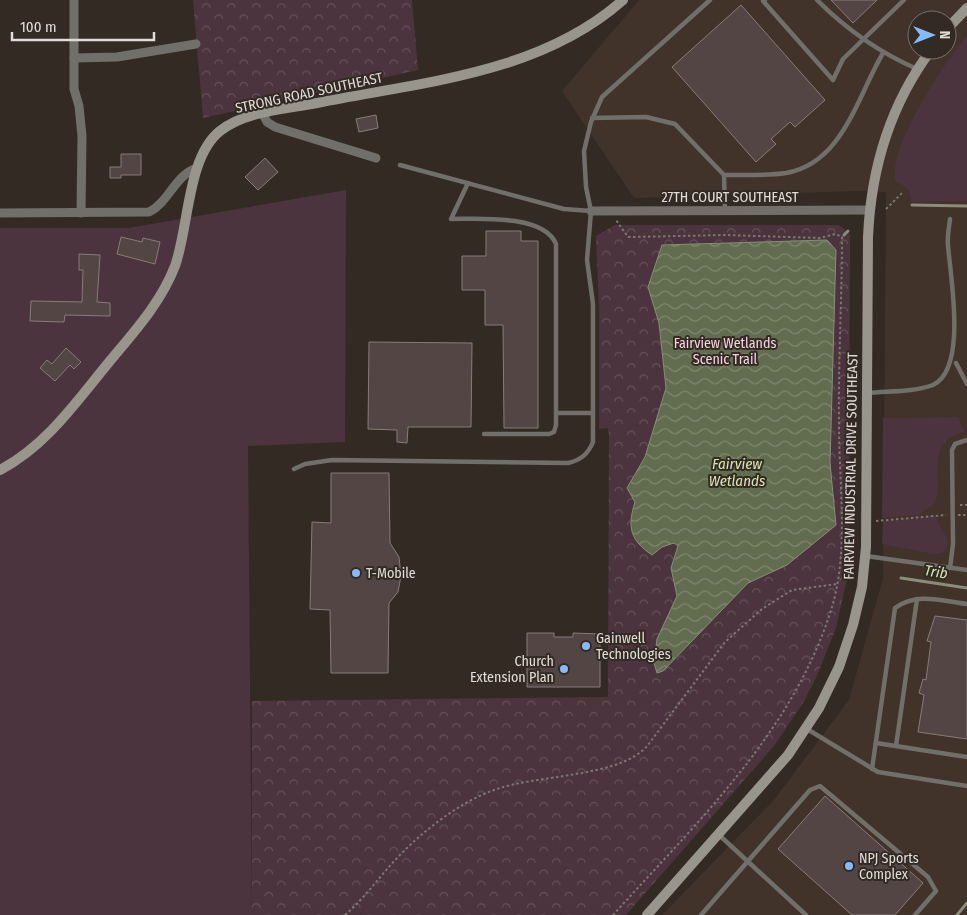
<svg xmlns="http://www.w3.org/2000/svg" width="967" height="915" font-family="'Fira Sans Condensed',sans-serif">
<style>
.built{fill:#413329;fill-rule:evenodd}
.grass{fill:#4b343e}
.forest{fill:url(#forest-crowns)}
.water{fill:url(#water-waves);stroke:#888e77}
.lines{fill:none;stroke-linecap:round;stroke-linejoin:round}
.stream{stroke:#888e77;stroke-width:3}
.building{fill:#524544;stroke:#897b7a}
.path{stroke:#7e7671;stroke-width:2;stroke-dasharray:2.5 2.5;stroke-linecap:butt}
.lane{stroke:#716f6a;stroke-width:4.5}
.street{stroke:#716f6a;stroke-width:9}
.secondary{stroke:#98958d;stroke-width:10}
.poi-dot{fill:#86bbfb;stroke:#332a24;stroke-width:2}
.labels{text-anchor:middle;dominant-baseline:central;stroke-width:4;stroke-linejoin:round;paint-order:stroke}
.street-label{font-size:14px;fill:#e2dcd8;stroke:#332a24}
.park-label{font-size:14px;fill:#f7d2e1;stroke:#332a24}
.poi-label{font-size:14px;fill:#e2dcd8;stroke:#332a24;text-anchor:start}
.water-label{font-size:15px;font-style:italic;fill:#d6e8b0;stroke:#332a24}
</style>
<defs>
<pattern id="forest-crowns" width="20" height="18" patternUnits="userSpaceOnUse" patternTransform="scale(1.25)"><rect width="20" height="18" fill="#4b343e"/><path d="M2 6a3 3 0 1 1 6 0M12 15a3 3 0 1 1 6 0" fill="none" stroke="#655159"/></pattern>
<pattern id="water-waves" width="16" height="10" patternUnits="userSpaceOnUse" patternTransform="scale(1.25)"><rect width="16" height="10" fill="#626c4e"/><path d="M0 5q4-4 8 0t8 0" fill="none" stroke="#80876f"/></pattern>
</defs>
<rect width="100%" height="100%" fill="#332a24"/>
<path class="built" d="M639,0H967V915H662L774,800L849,700L883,578L886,192L858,191L634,198L562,91ZM917,20H947V50H917Z"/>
<g class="grass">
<path d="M967,36V201L911,202C911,190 907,186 896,182C886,150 945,61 967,36Z"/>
<path d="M346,190L345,442L248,446L252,915H0V228H129Z"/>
<path d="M958,417L965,432C923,441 945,479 935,503L919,515L882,518L883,418Z"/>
<path d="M936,516C938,530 958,540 942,553L934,554L882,544L883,521Z"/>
</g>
<g class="forest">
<path d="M193,0H412L418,70L203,118Z"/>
<path d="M615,225H839L850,234L849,551L847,579L836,628L816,678L803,703L774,746L626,915H252V701L608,697L609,436L608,428L599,429V308L596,236Z"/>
</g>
<path class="water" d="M827,240L836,250L830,463L836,525L787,565L748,583L663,671L657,673L654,663L657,639L677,596L671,568L678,546L674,543L662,547L652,555C630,540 627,527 635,502L627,488L645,457L666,388L659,323L648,287L662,245Z"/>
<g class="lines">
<g class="stream">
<path d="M912,205L967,206"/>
<path d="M844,235L848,231"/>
<path d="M901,578L967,588"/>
<path d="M957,915L967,903"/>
</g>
</g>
<g class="building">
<path d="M831,0H877L853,23Z"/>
<path d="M741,5L825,100L795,127L790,122L771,139L776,144L756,162L672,67Z"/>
<path d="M376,115L378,128L359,132L356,119Z"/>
<path d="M121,154H141V175H121V178H110V167H121Z"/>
<path d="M265,158L278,172L258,190L245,177Z"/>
<path d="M486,231H521V241H538V428H504L503,325H485V290H462V256H486Z"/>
<path d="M121,237L142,242L143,238L160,242L155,264L117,254Z"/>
<path d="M79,254L100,255L97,302L110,303V316L65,315L64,322L30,321L31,301L82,302L83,270H79Z"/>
<path d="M369,342L472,343L471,427H408L407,443L397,442V430L368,429Z"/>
<path d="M66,348L81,362L74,369L70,365L55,381L40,368L47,360L52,364Z"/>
<path d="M331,473H389L390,543L399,557L401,576L398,592L389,603L388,673H331L330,610L310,609L312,522L331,523Z"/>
<path d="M935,616L967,620V739L918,732L924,695L919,693L923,679L926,680L931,642L927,641Z"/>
<path d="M527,633H554V637H573V633L600,634V687H527Z"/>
<path d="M825,796L923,883L895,915H852L778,849Z"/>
</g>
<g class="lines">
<g class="path">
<path d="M886,209L903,192"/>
<path d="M960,505H967"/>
<path d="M958,515H967"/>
<path d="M876,521L946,515"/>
<path d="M345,915C366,897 381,874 401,854C424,830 462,801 494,790C536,774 621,778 648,745L725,642L762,609L792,590L837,584"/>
<path d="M613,915C697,822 794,731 832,607C849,550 839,485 839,426C838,363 842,300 842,237L835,234L820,238L725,235L632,237H628L616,220"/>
</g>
<g class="lane">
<path d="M765,0L763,1L833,80L843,59L904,0"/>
<path d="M817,0C847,30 878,52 917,69"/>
<path d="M592,118L646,117L675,124L724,175L725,211"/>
<path d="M400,165L564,209L591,211"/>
<path d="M724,175C745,175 765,176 786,173C843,163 857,97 883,53"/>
<path d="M468,183L451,219C478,219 544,214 556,244V425L554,432L549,434H484"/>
<path d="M956,363L967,384"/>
<path d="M868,393C889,391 914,392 933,385C967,369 951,280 948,246C947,237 949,228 950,219"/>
<path d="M556,413H593"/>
<path d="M294,469L305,464L332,460L568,463C581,460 588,454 593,442V304L587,260L591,211L586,187L584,151L591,122L602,97L710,0"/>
<path d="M866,556L967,570"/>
<path d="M950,568L953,544L952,450L955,444L967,440"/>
<path d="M807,729L878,772L967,786"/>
<path d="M876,743L967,757"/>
<path d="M896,746L917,599"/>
<path d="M872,769L895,608C917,592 942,601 967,604"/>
<path d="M718,834L806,915"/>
<path d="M701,915L810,790L820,786L928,877L936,891L915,915"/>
</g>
<g class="street">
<path d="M74,0V89L79,106L82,136L81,213"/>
<path d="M74,58L117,57L196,44"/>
<path d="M263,114L267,122L275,127L376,158"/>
<path d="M591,211L869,210"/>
<path d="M0,213L149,212C169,202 175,175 197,168"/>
</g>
<g class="secondary">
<path d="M947,29L967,8"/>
<path d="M0,470C45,446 74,405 105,367C131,335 160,305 175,266C189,227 187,157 220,131C245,111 286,109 317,103C421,82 540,74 623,0"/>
<path d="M647,915L788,755L819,708L839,667L853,625L862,587L866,547L868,237C871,169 890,105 931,50"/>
</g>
</g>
<g class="poi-dot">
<circle cx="356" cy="573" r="5"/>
<circle cx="586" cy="646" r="5"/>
<circle cx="564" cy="669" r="5"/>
<circle cx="849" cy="866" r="5"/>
</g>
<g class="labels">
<g class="street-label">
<text transform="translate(309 93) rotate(-12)">STRONG ROAD SOUTHEAST</text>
<text x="730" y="197">27TH COURT SOUTHEAST</text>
<text transform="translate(851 466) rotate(-89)">FAIRVIEW INDUSTRIAL DRIVE SOUTHEAST</text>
</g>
<g class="park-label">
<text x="725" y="343">Fairview Wetlands<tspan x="725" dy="16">Scenic Trail</tspan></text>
</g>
<g class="poi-label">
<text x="366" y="573">T-Mobile</text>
<text x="596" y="638">Gainwell<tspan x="596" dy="16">Technologies</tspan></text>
<text x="554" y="661" text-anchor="end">Church<tspan x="554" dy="16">Extension Plan</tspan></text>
<text x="859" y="858">NPJ Sports<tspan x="859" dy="16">Complex</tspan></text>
</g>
<g class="water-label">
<text x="737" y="464">Fairview<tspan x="737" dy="17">Wetlands</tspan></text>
<text transform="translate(936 572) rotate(9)">Trib</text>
</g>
</g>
<g transform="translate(932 35) rotate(90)"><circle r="24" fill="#332a24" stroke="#79716c"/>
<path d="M0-4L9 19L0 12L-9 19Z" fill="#86bbfb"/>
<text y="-8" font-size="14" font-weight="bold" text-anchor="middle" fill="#e2dcd8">N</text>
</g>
<path d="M12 32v8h142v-8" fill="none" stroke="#e2dcd8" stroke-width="2.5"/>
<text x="20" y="32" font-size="15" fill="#e2dcd8" stroke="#332a24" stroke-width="4" paint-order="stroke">100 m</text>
</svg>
